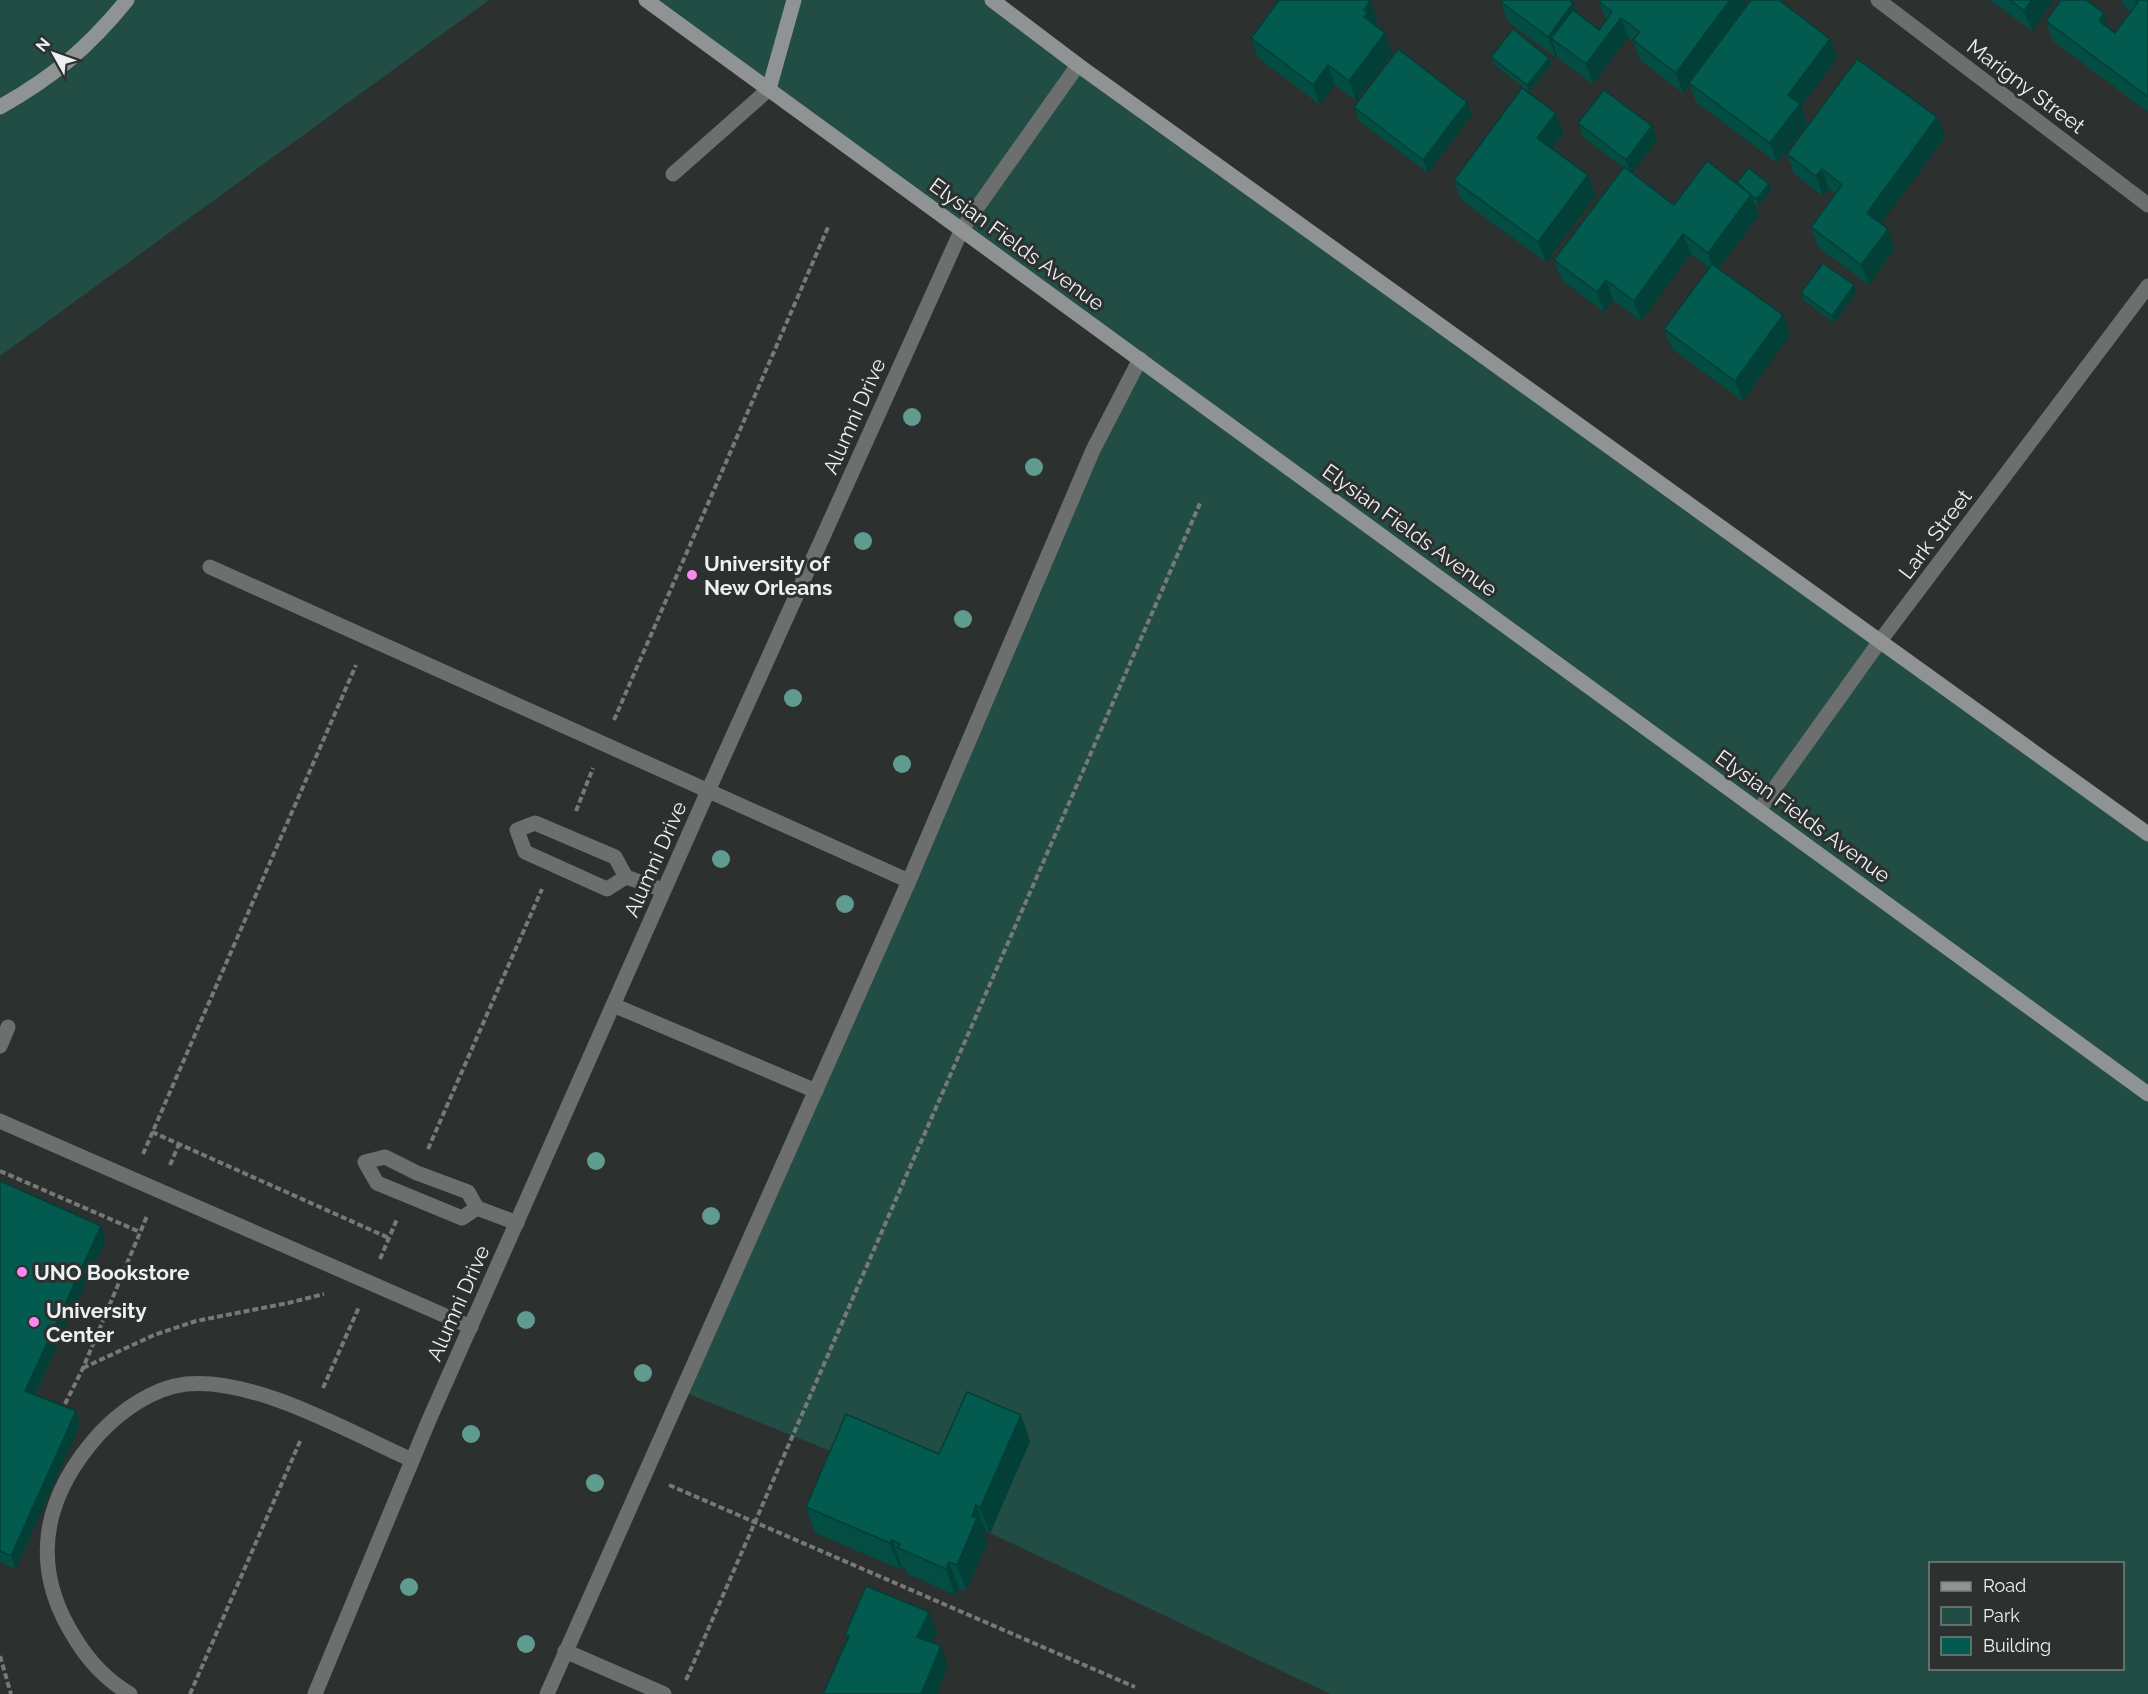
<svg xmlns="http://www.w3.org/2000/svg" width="2148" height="1694" font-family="Raleway,sans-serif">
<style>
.green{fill:#214d45;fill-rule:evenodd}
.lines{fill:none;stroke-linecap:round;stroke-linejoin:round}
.path{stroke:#767978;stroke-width:4;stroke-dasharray:6 3;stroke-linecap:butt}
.lane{stroke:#6d6f6f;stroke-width:15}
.street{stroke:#6d6f6f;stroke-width:15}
.secondary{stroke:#909393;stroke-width:15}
.tree{fill:#5f9c8f}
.wall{fill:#034d43}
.shaded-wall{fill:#023f37}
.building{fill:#035a4e;stroke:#023f37;stroke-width:1.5}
.poi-dot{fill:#f589ee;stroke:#2c302f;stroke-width:2}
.labels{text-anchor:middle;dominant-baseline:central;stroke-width:6;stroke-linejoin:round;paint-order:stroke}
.street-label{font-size:21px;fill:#eef1f0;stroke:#2c302f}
.poi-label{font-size:21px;font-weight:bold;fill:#eef1f0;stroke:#2c302f;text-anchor:start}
</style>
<rect width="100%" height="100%" fill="#2c302f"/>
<g class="green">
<path d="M0,0H489L0,356Z"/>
<path d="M646,0H992L2148,834V1694H1330L990,1533L1030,1441L949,1480L848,1458L681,1391L1140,359ZM1930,1564H2122V1668H1930Z"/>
</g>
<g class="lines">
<g class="path">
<path d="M614,720L829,225"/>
<path d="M576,811L593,768"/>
<path d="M152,1132L389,1238"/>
<path d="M428,1149L542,889"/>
<path d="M143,1154L356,665"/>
<path d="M170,1165L179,1144"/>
<path d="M0,1171L140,1232"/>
<path d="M380,1259L397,1219"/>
<path d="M83,1368L154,1335L196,1321L288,1303L324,1294"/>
<path d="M323,1388L359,1307"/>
<path d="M65,1404L83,1368L147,1216"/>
<path d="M669,1485L1135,1687"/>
<path d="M0,1656L11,1694"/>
<path d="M686,1680L1201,501"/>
<path d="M190,1694L301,1439"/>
</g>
<g class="lane">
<path d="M673,174L769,89"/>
<path d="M210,567L909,881"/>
<path d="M626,877L607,889L525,852L517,830L535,823L615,857L626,877L663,890"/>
<path d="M613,1005L816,1091"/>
<path d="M0,1046L8,1027"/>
<path d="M0,1121L471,1327"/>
<path d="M477,1208L462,1218L377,1183L365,1162L385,1157L417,1173L468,1192L477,1208L517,1223"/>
<path d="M565,1651L664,1694"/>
<path d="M130,1694C108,1681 89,1661 76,1640C28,1566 43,1496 100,1433C122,1410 153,1388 186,1384C255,1377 349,1432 412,1460"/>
</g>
<g class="street">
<path d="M1878,0L2148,205"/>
<path d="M1759,810L1880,641L2148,286"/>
<path d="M315,1694L429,1420L708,791L962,229L1078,65"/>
<path d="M547,1694L909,881L1093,450L1140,359"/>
</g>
<g class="secondary">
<path d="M646,0L2148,1094"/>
<path d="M992,0L1078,65L2148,834"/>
<path d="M769,89L794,0"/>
<path d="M0,107C53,77 88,48 127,0"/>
</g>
</g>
<g class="tree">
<circle cx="912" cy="417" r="9"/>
<circle cx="1034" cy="467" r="9"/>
<circle cx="863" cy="541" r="9"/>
<circle cx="963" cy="619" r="9"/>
<circle cx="793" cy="698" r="9"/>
<circle cx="902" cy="764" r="9"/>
<circle cx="721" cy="859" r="9"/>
<circle cx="845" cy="904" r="9"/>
<circle cx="596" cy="1161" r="9"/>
<circle cx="711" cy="1216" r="9"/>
<circle cx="526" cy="1320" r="9"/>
<circle cx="643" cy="1373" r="9"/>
<circle cx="471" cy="1434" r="9"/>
<circle cx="595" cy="1483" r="9"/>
<circle cx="409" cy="1587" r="9"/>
<circle cx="526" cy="1644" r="9"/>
</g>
<g class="wall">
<path d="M1990,0H2054L2032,31Z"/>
<path d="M2121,0H2148V112L2053,41L2046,21L2110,29L2115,33L2131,12L2124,6Z"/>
<path d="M1370,1L1378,21L1374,25L1385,33L1392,53L1356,101L1335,85L1320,105L1258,58L1251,38Z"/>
<path d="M1501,2L1576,12L1599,30L1606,21L1599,2L1747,5L1837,58L1801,107L1807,124L1777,163L1696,102L1690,84L1683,93L1640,60L1633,41L1628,37L1593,84L1558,58L1557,55L1556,57L1508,22Z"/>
<path d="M1491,57L1549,58L1551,65L1529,92L1494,64Z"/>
<path d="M1354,107L1472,115L1428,173L1359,121Z"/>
<path d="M1556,113L1563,133L1551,148L1588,175L1596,195L1546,262L1461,200L1454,180Z"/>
<path d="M1937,117L1945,137L1881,223L1888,229L1895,248L1869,285L1818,247L1811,227L1836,194L1829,189L1823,196L1794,174L1787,154Z"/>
<path d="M1578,123L1657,140L1631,173L1674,205L1738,185L1737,182L1769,184L1771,191L1758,206L1754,202L1759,215L1718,269L1783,315L1790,335L1743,401L1672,349L1664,329L1709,268L1691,254L1641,321L1613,300L1604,312L1562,280L1554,260L1623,168L1583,137Z"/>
<path d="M1857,292L1834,323L1803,300L1801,293Z"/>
<path d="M0,1181L106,1239L35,1395L76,1411L80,1424L16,1569L0,1562Z"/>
<path d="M1030,1441L990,1533L986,1531L984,1536L987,1544L966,1591L959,1588L955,1595L908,1574L905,1568L901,1566L900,1569L815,1533L806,1507L939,1454Z"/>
</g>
<g class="shaded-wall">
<path d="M1730,0H1745L1747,6L1683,93L1676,73Z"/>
<path d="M2032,0H2054L2032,31L2024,11Z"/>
<path d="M1370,1L1378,21L1373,27L1364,17V10Z"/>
<path d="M1573,3L1580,23L1551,38L1557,55L1556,57L1548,37Z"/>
<path d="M2104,13L2111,33L2099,21Z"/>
<path d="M1621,18L1628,37L1593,84L1586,64Z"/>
<path d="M1385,33L1392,53L1356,101L1349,81Z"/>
<path d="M1830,39L1837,58L1801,107L1807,124L1777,163L1770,143L1788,95Z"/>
<path d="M1549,58L1551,65L1529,92L1527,85Z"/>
<path d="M1328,65L1335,85L1320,105L1313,85Z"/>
<path d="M1467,102L1472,115L1428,173L1423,160Z"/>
<path d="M1556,113L1563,133L1544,158L1537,138Z"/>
<path d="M1937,117L1945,137L1874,233L1867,213Z"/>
<path d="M1652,126L1657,140L1631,174L1626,160Z"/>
<path d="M1822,169L1829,189L1823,196L1816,176Z"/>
<path d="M1588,175L1596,195L1546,262L1538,242Z"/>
<path d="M1769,184L1771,191L1758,206L1756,199Z"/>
<path d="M1751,195L1759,215L1715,273L1708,253Z"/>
<path d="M1888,229L1895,248L1869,285L1861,265Z"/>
<path d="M1683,234L1691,254L1641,321L1634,301Z"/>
<path d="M1606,280L1613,300L1604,312L1597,292Z"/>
<path d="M1854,285L1857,292L1834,323L1832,316Z"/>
<path d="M1783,315L1790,335L1743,401L1735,381Z"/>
<path d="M101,1226L106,1239L30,1405L25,1391Z"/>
<path d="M76,1411L80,1424L16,1569L11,1556Z"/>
<path d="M1021,1415L1030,1441L990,1533L980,1508Z"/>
<path d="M976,1505L986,1531L984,1536L987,1544L966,1591L957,1565L972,1516Z"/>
<path d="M892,1540L901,1566L900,1569L890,1543Z"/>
<path d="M949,1562L959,1588L955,1595L946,1569Z"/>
<path d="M929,1612L937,1632L924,1657L917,1637Z"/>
<path d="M941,1646L948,1666L937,1694H921Z"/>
</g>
<g class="building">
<path d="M1279,0H1369L1370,1L1364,10L1368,13L1364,17L1385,33L1349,81L1328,65L1313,85L1251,38Z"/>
<path d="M1502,0H1569L1573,3L1548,37L1501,2Z"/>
<path d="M1601,0H1730L1676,73L1633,40L1640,32L1621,18L1586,64L1551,38L1573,10L1599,30L1612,12L1599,2Z"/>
<path d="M1751,0H1779L1830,39L1788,95L1800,104L1770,143L1689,83Z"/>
<path d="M2010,0H2032L2024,11Z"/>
<path d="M2061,0H2086L2104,13L2099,21L2115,33L2138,2L2135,0H2148V97L2046,21Z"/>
<path d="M1513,29L1549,58L1527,85L1491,57Z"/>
<path d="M1398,49L1467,102L1423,160L1354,107Z"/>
<path d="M1857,59L1937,117L1867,213L1888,229L1861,265L1811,227L1842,185L1822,169L1816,176L1787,154Z"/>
<path d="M1522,88L1556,113L1537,138L1588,175L1538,242L1454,180Z"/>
<path d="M1604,90L1652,126L1626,160L1578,123Z"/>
<path d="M1707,161L1751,195L1708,253L1683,234L1634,301L1606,280L1597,292L1554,260L1624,167L1674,205Z"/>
<path d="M1749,168L1769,184L1756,199L1737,182Z"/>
<path d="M1823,263L1854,285L1832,316L1801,293Z"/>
<path d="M1712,264L1783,315L1735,381L1664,329Z"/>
<path d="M0,1181L101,1226L25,1391L76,1411L11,1556L0,1551Z"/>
<path d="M967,1392L1021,1415L980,1508L976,1505L972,1516L977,1518L957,1565L949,1562L946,1569L898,1548L900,1544L892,1540L890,1543L806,1507L846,1414L939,1454Z"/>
<path d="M866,1586L929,1612L917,1637L941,1646L921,1694H823L849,1636L845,1635Z"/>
</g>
<g class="poi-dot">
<circle cx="692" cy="575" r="6"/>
<circle cx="22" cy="1272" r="6"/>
<circle cx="34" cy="1322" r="6"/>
</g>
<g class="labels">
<g class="street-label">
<text transform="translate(2026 86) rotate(37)">Marigny Street</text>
<text transform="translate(1017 244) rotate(36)">Elysian Fields Avenue</text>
<text transform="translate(854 416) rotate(-66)">Alumni Drive</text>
<text transform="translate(1410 530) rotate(36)">Elysian Fields Avenue</text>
<text transform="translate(1935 534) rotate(-53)">Lark Street</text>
<text transform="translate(1803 816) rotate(36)">Elysian Fields Avenue</text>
<text transform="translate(655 859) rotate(-66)">Alumni Drive</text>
<text transform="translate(458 1303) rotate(-66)">Alumni Drive</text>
</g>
<g class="poi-label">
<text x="704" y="563">University of<tspan x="704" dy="24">New Orleans</tspan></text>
<text x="34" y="1272">UNO Bookstore</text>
<text x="46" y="1310">University<tspan x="46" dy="24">Center</tspan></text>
</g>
</g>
<rect x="1929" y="1562" width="195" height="108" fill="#2c302f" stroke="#7a7d7c" stroke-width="1.5"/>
<rect x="1941" y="1582" width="30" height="9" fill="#909393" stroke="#7a7d7c" stroke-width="1.5"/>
<text x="1983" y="1592" font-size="18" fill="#eef1f0">Road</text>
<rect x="1941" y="1607" width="30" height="18" fill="#214d45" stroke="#7a7d7c" stroke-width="1.5"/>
<text x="1983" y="1622" font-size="18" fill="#eef1f0">Park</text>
<rect x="1941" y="1637" width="30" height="18" fill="#035a4e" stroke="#7a7d7c" stroke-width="1.5"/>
<text x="1983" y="1652" font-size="18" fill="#eef1f0">Building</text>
<g transform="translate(54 54) rotate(310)" stroke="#2c302f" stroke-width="4.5" paint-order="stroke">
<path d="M0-4.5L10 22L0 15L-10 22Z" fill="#eef1f0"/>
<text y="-9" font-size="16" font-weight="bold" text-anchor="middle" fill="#eef1f0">N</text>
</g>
</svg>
